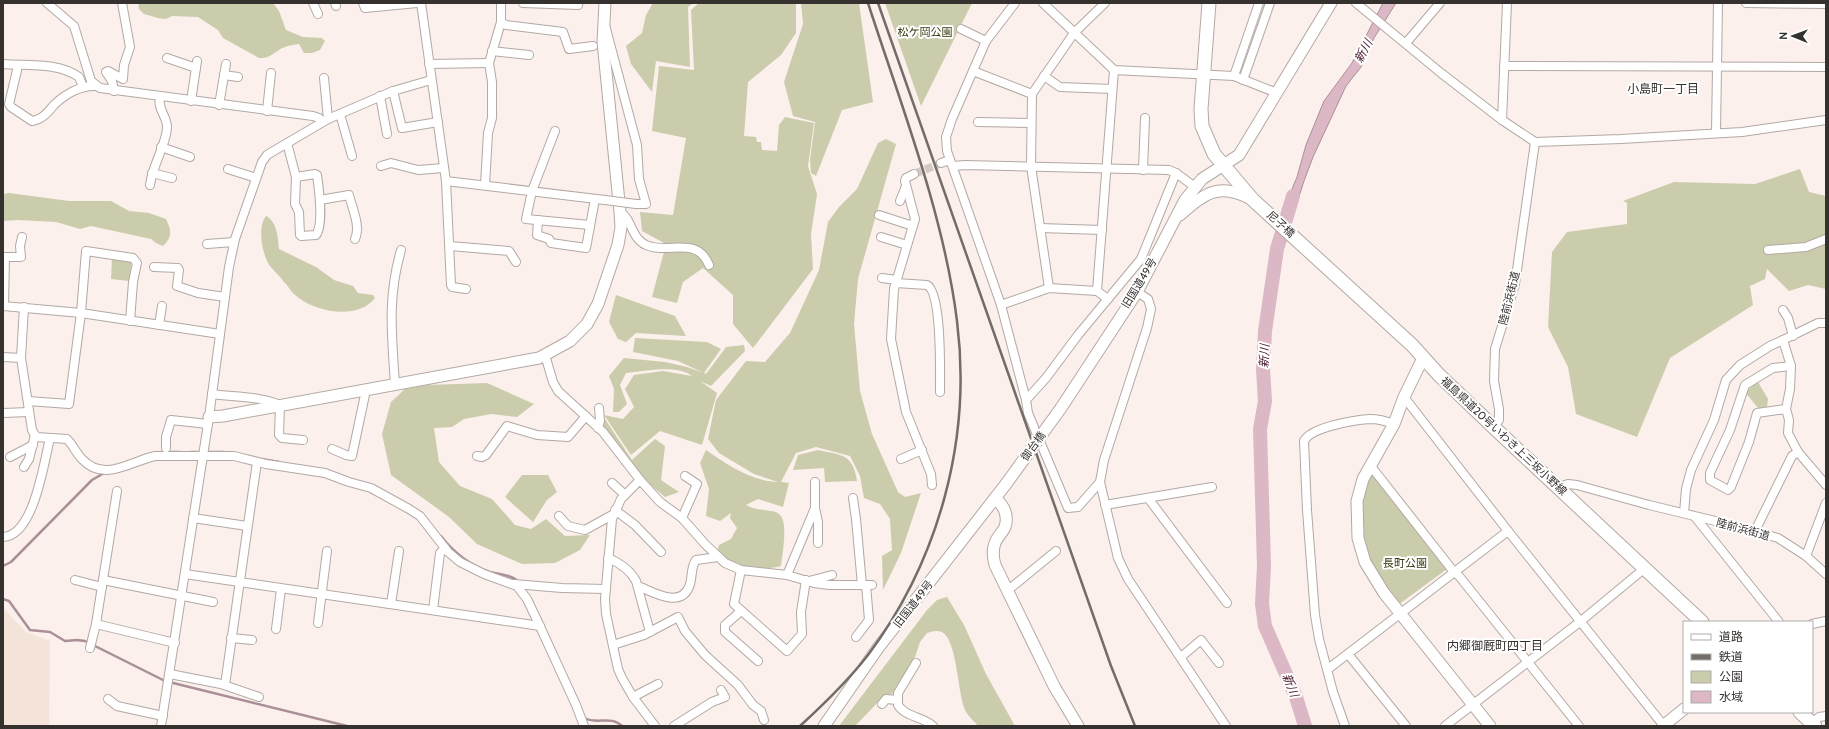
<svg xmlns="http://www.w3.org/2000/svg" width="1829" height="729" font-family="Cabin,'Noto Sans JP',sans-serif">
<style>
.built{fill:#f4e3d9}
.green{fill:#cbccab}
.water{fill:#dcb7c6;stroke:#aa8f99}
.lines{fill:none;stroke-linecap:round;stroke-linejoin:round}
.stream{stroke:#aa8f99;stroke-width:2.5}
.river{stroke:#dcb7c6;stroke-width:14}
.street-tunnel{stroke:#d3cac5;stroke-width:8;stroke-dasharray:8 4;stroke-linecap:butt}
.street-casing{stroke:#b3a9a4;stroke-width:10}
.secondary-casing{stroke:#b3a9a4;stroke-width:13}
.primary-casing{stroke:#b3a9a4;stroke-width:15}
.street{stroke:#fff;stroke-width:8}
.secondary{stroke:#fff;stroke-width:11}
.primary{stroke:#fff;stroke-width:13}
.rail{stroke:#736d6a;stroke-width:2.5}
.street-bridge-casing{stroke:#b3a9a4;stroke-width:10;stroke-linecap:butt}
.secondary-bridge-casing{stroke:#b3a9a4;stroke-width:13;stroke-linecap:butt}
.street-bridge{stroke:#fff;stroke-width:8}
.secondary-bridge{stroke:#fff;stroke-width:11}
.labels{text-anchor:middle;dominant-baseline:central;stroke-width:4;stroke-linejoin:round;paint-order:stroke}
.park-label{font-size:11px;fill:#39380e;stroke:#fff}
.street-label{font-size:11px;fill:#35312f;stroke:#fff}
.water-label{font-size:12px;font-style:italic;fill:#4f2036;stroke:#fff}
.neighbourhood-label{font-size:12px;fill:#35312f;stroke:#fff}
</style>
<rect width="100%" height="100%" fill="#fbf0eb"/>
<path class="built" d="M3,608L26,632L50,641L49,726H3Z"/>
<g class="green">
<path d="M138,3H273L279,11L286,30L303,37L322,38L325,41L320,50L312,53H304L299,44C294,45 290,45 285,47C275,50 272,59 259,58L223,38L218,30L198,17L172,16L166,19L158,18L144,14L139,9Z"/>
<path d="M653,3H693L688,7L690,67L656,61L652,92L631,64L626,46L642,33L646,15Z"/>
<path d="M699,3H796V33L781,55L748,82L744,136L756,137L757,142H761L762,150L777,151L779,125L785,117L814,123L808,166L817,194L811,234L813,269L753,348L733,324V295L703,268L683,282L677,303L652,297L666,244L642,231L640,212L673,215L686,138L652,131L659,66L694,70L691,10Z"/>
<path d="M801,3H859L873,102L842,110L816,176L811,173L810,160L815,122L793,116L784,82L803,24Z"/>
<path d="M885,3H972L921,106Z"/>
<path d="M886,139L896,144L858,279L854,324L860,391L872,434L898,492L905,497L921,493L901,553L883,590L882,556L892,550L890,519L880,504L864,498L860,476L850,456L816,447L796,453L781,482L789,483L783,507L758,499L746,505C754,510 761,509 770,511C773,511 777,512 779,514C789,521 782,555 781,566C768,570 744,570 732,563C726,560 722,555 717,551L719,545L731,539L737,528L730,518L731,513L720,521L706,516L709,489L700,463L706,450C728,465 751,481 778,482L754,474L719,453L708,439L716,400L746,361L765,362L790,333L819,270L828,222L839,207L857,189L878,143Z"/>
<path d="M1800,169L1809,192L1826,196V289L1808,285L1789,291L1767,269L1765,279L1750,286L1753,305L1670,358L1637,437L1576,414L1568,367L1548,327L1552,252L1567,232L1627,224V203L1623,201L1674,182L1755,184Z"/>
<path d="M9,193L69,201H111L129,211L149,213L166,219C171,230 173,237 163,246L156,243L151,239L91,226L80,229L56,222L18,220L3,221V194Z"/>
<path d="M266,216C277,221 278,238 279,249L316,267L334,280L353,286L358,293L373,295L375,298C357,321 313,312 294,294C290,291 288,285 284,282C280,276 274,271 270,266C262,255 257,227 266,216Z"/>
<path d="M112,257L132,258L129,281L111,279Z"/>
<path d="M616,295L675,316L686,336L636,333L626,342L618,339L609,322Z"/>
<path d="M635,338L707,342L721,349L704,373L706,374L726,347L744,345L745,351L711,386L700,381L717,393L702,445L660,431L631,455L604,415L623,419L634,407L625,389L634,375L663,371L692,376C678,364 643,371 626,373L620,385L627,404L619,412H613L614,389L609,376L624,358L665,362L687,367L704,373L678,361L633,352Z"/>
<path d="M1758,382L1768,399L1767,407L1758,408L1745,392Z"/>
<path d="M487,383L534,404L517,417L491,414L464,419L452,427L434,428L439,462L460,486L492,499L515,525L531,529L546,519L565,536L590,535L580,550L555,563L522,564L477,544L449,517L391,475L382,434L391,402L405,389L427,385Z"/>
<path d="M605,419L632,460L655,439L665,446L661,480L679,492L665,497L634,471L600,425Z"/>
<path d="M818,450C842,455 853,454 857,481L825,482L824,468L793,470L798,455Z"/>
<path d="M522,475H548L557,492L547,500L533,522L505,497Z"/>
<path d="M1370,475H1374L1447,569L1398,605C1387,590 1370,568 1365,550C1358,527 1361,497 1370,475Z"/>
<path d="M947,597L964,625L986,674L1015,726H978C975,722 969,717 966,712C957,695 958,641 942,632C937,630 932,631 927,633L920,642L914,660L906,671L894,693L883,697L855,726H839L927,610L937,600Z"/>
</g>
<path class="water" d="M1383,3H1396L1374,38L1361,67L1346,86L1313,157L1304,181L1292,218L1282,209L1287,201L1297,177L1306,145L1324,101L1352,63Z"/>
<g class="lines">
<g class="stream">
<path d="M161,452H180"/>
<path d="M191,452H224"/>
<path d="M262,459L279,462"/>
<path d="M441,536C454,553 469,565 490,572C499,574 512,575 519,582"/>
<path d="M3,566L11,562L92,480L104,473"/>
<path d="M3,599L9,601L30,630L50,632L65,641L77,640L85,641L165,681L347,726"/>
<path d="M584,718C597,725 611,715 622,726"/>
</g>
<path class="river" d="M1293,196L1277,249L1265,331L1263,369L1265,401L1260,429L1264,566L1262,604L1265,626L1296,697L1305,726"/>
<path class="street-tunnel" d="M914,174L941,163"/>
<g class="street-casing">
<g id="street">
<path d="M47,3L74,26L91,81L100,88L313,116L319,118L323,122"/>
<path d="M313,3L318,14"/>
<path d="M335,3L336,6"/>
<path d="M363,3L365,8L417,3"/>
<path d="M421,3L446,181L605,200"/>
<path d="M523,3L578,5"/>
<path d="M1015,3L986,41L952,119L946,137L947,151L1001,305L1026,400"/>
<path d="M1043,3L1114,70L1234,76L1277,93"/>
<path d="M1356,3L1441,73L1502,120L1535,142L1621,139L1742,132L1826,120"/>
<path d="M1746,3L1826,4"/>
<path d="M501,22L506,25L563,32L569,49L593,46"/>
<path d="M605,25L637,145L639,179L646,204H636"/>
<path d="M961,29L986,41"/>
<path d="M1406,43L1440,3"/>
<path d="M492,51L529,55"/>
<path d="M167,58L196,68"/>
<path d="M3,64C27,66 58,62 79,77L83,87"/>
<path d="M429,64L489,63"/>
<path d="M18,66L9,104L11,107L32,121C43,119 47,113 54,105C65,94 81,85 96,86"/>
<path d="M1504,66L1826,67"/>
<path d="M973,71L1032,94"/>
<path d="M224,75L238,77"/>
<path d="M1044,76L1060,87L1112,89"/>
<path d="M1234,76L1259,3"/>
<path d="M324,78L328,119"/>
<path d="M1243,80L1270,3"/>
<path d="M114,91L112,81L106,72L108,71L123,79L124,65L130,47L122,3"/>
<path d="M393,91L402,128L438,122"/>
<path d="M380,96L387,134"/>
<path d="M191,101L197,61"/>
<path d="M219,105L226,64"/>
<path d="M267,111L271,73"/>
<path d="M340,114L352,156"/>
<path d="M1502,120L1507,3"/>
<path d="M978,122L1031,123"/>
<path d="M555,131L532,191L526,219L590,225"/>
<path d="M1716,133L1718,3"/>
<path d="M287,143L296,177L295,204L299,212L300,235L301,236L316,235C324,224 319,189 317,175L315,174L296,177"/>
<path d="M161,147L190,157"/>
<path d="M941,163L950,160"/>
<path d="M381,166L391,163L418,170L444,168"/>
<path d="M953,166L965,165L1169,170L1176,173L1195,187"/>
<path d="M228,169L256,178"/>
<path d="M1143,170L1145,118"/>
<path d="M152,173L172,178"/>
<path d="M914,174L906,178L905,181L915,219L894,289L891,339L906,412L931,474L932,485"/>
<path d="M446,181L451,285L452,287L466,289"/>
<path d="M150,185C152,166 167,143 167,127C167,116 157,109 160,97"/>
<path d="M485,185L488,133L492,118V82L489,63L501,22V3"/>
<path d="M320,200L349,195C352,208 361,226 355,239"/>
<path d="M900,201L906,186"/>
<path d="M620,212C633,220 630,237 646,245C668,255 697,235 709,265"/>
<path d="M879,215L913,226"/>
<path d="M538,220L537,235L549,239L551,243L586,248L595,199"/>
<path d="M1040,228L1102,230"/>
<path d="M881,237L907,245"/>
<path d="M207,244L234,242"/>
<path d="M450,246L509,251L516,262"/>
<path d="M1768,250L1806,247L1826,239"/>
<path d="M3,257H21L20,246L22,237"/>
<path d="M154,267L178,268L179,270L177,286L198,293L225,297"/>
<path d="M882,278L897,280"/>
<path d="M896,283L927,285C942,293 940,374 940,392"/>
<path d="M1049,288L1031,166L1032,94L1074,33L1105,3"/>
<path d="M1097,291L1114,70"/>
<path d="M1137,292L1148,299L1151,309L1147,328L1104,460L1100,482L1078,507L1068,508L1028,413L1026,400L1046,378L1078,335L1141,259L1176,173"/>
<path d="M1001,305L1049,288L1097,291L1108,299"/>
<path d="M3,306L81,313L220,334"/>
<path d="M4,306L5,257"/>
<path d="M24,307L21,358L32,430L36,437L67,439C73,445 76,453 82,459C104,483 131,461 155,456H234L266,464L325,473L349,482L371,488L409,509L420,516L448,552L460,562L484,574L517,586L527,599L537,620L576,705L584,726"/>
<path d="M1783,310L1788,318L1793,336"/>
<path d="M159,325L162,306"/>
<path d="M1783,340L1818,323H1826"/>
<path d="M545,355L553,382L558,391L603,432L640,480"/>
<path d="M3,357L21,358"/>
<path d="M395,385C392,335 387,299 401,250"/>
<path d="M212,394C233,397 260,396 280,405L279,435L282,438L303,440"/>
<path d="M1404,397L1508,531L1664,726"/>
<path d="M28,401L69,404L81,313L86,251L133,258L137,263L133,282L130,321"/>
<path d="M1786,409L1757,413L1749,442L1731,487L1728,490L1710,480V473L1730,430L1745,385L1773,368L1791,366"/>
<path d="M3,413L29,412"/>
<path d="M1493,427L1499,420V409L1494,381L1495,349L1515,284L1535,142"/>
<path d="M598,428L600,421L599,408"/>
<path d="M166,448V437L171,420L208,424"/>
<path d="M332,449L346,455L352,456L366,390"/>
<path d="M477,456L482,457L486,455L507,426L537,435L568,437L586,416"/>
<path d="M10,457L33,445"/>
<path d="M901,459L922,450"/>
<path d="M1370,465L1454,572L1459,576L1579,726"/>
<path d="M24,467L29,459L35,435"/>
<path d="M1100,482L1118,558L1128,579L1226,726"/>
<path d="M612,483L625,495"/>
<path d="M1558,488L1568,484L1577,485L1649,505L1736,526L1778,538L1806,556L1826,574"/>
<path d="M853,498L856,519L862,585"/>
<path d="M1148,498L1227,603"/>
<path d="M1105,505L1212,487"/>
<path d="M815,508L818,522V543"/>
<path d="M615,510L635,525L661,552"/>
<path d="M1684,513L1686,489L1691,470L1714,420L1726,380L1740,365L1770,346L1783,340L1791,366L1790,389L1786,409L1789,420L1788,433L1798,452L1826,485"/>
<path d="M559,516L568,526L585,530L614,514"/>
<path d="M1695,517L1779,622"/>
<path d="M193,518L247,526"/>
<path d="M682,518L697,484L685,476"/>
<path d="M1755,531L1792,456L1798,452"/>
<path d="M3,537C34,536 44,462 50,438"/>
<path d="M1806,556L1826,503"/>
<path d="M608,558C620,563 630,570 636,581L650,632"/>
<path d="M741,570L734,604L787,651L802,634L801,612L806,580"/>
<path d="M185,574L540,626"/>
<path d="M787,575L815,508V482"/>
<path d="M75,580L102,587"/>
<path d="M103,580L213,602"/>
<path d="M809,581L832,575"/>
<path d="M514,584L562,588L606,589"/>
<path d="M638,586C651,591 680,609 689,587C693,578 690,568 696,560L718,557"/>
<path d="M1007,591L1056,551"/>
<path d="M391,604L399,551"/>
<path d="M433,610L440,553L445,548"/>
<path d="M741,611L725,625V632L758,661"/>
<path d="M318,623L327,551"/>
<path d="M96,624L175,643"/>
<path d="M1812,624L1826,621"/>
<path d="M276,629L281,589"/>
<path d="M856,637L869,620L866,585"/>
<path d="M231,638L252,640"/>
<path d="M613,645L644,635L678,617L685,631L705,655L738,685L753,705L761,711L764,720"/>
<path d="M90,648L96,624L117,491"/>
<path d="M1348,654L1406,726"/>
<path d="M1181,657L1201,640L1219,663"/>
<path d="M916,663L898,693V705C905,717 924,717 933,726"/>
<path d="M1328,669L1508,531"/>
<path d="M170,674L221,684L259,697"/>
<path d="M225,685L257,462"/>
<path d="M633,697L658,684"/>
<path d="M108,699L117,706L163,716"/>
<path d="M882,704L886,699L897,700"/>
<path d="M1812,723L1819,717L1826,716"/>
<path d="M161,726L209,417L229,267L235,239L262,162L267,155L272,152L328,119L393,91L431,80"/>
<path d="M655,726L633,697L622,678L618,669L606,614L605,599L612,519L621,499L640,480L660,502L682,518L705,544L725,563L741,570L787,575L814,583L829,585H872"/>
<path d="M674,726L712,702L725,697L721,690"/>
<path d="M1345,726L1333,692L1319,639L1315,615L1307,510L1304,441C1311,427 1355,420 1370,419C1379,419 1386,421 1394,424"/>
<path d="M1445,726L1581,621L1645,568"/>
</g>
</g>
<g class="secondary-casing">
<g id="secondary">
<path d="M1180,215C1203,194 1219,182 1249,198"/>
<path d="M1423,358L1404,397L1394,424L1363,479L1357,501L1358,538L1365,562L1384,593L1490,726"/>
<path d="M1061,408L1137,292L1185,200L1202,179L1239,155L1331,3"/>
<path d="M209,417L223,416L539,358L570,341L587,324L598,304L618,245L621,227L620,212L603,42L605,3"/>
<path d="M995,498C1003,505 1009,515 1005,527C1003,532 997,537 995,543C992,551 993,558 995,565L1054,686L1078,726"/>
<path d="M824,726L878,648L1006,484"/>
<path d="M1663,726L1684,709"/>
</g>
</g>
<g class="primary-casing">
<g id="primary">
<path d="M1209,3L1201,109L1202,126L1214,154L1253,200L1412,345L1439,375L1504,437L1702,622"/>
<path d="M1800,712L1815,726"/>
</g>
</g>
<use href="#street" class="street"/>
<use href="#secondary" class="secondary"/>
<use href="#primary" class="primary"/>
<g class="rail">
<path d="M878,3L1111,666L1135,726"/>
<path d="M800,726C824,704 848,681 868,655C939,560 972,439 957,321C944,215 901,105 868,3"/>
</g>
<g class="street-bridge-casing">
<path id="street-bridge" d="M605,200L636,204"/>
</g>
<g class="secondary-bridge-casing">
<path id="secondary-bridge" d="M1006,484L1061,408"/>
</g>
<use href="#street-bridge" class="street-bridge"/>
<use href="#secondary-bridge" class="secondary-bridge"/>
</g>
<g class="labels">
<g class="park-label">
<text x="925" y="32">松ケ岡公園</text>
<text x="1405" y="563">長町公園</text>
</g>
<g class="street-label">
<text transform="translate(1281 224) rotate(42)">尼子橋</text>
<text transform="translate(1139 283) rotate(-59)">旧国道49号</text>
<text transform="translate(1509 298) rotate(-76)">陸前浜街道</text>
<text transform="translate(1504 436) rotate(43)">福島県道20号いわき上三坂小野線</text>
<text transform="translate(1033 446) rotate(-54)">御台橋</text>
<text transform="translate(1743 529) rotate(15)">陸前浜街道</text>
<text transform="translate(913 604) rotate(-52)">旧国道49号</text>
</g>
<g class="water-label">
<text transform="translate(1363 51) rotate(-62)">新川</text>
<text transform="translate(1264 356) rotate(-88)">新川</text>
<text transform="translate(1291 685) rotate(68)">新川</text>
</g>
<g class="neighbourhood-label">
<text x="1663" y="88">小島町一丁目</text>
<text x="1495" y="645">内郷御厩町四丁目</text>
</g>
</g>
<rect width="1829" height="729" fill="none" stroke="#35312f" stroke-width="8"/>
<rect x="1683" y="621" width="130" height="92" fill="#ffffff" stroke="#aeadac"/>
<rect x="1691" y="634" width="20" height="6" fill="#ffffff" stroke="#aeadac"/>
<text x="1719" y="641" font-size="12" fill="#35312f">道路</text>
<rect x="1691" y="654" width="20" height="6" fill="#736d6a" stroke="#aeadac"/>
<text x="1719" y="661" font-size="12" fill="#35312f">鉄道</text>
<rect x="1691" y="671" width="20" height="12" fill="#cbccab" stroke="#aeadac"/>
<text x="1719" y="681" font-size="12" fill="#35312f">公園</text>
<rect x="1691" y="691" width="20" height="12" fill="#dcb7c6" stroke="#aeadac"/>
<text x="1719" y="701" font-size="12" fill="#35312f">水域</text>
<g transform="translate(1793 36) rotate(271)" stroke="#ffffff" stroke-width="3" paint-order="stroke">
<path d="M0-3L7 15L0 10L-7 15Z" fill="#35312f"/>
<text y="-6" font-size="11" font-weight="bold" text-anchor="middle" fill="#35312f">N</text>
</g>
</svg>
